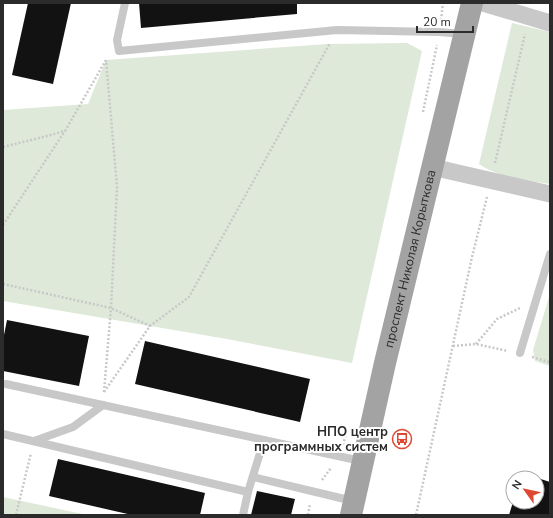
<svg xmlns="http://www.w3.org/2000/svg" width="553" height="518" font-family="'Nunito Sans',sans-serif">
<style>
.green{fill:#dee9d9}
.building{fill:#121212}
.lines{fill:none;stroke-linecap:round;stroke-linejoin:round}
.path{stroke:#c8c8c8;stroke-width:2.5;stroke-dasharray:2 2;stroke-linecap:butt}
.service{stroke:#c8c8c8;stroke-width:8}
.minor{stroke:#c8c8c8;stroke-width:17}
.primary{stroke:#a3a3a3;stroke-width:22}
.labels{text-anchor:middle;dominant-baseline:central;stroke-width:4;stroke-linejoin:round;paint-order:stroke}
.street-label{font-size:13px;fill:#2b2b2b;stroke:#fff}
.poi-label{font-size:13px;font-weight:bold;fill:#2b2b2b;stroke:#fff;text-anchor:end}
</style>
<rect width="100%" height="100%" fill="#fff"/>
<g class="green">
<path d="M512,23L550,32V184C527,180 499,178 479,164Z"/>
<path d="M407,43L422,51L352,363L227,339L3,301V110L88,104L106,60L327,44Z"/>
<path d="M550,294V366L535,361L533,350Z"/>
<path d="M3,497L87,515H3Z"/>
</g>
<g class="building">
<path d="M28,3H71L53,84L12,75Z"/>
<path d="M139,3H297V14L141,28Z"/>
<path d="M7,320L89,336L79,386L3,371V340Z"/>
<path d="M145,341L310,379L300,422L135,384Z"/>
<path d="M58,459L205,493L200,515H132L49,496Z"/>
<path d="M522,473L550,482V515H509L513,502H537V478H521Z"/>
<path d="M257,491L295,499L291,515H251Z"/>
</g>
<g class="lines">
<g class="path">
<path d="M441,20L443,3"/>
<path d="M423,112L437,45"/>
<path d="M3,147L43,137L65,131L106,60"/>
<path d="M495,163L525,34"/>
<path d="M3,225L65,131"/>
<path d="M3,284L111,308L150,326"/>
<path d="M476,344L497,319L520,308"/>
<path d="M453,346L476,344L508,351"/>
<path d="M532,357L549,362L550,361"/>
<path d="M104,392L150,326L189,297L330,43"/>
<path d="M104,392L111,308L117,187L106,60"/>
<path d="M343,445L347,430"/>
<path d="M322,480L331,468"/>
<path d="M16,515L31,453"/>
<path d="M308,515L310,504"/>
<path d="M416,515L472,257L487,197"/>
</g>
<g class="service">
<path d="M125,3L117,40L119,51L337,30L439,32L464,34"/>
<path d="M520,353L550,254"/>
<path d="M6,384L361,461"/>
<path d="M3,434L248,492L264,440"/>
<path d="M34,441L73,427L103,405"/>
<path d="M253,477L353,501"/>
<path d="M243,515L248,492"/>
</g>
<g class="minor">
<path d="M483,3L550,23"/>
<path d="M432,167L550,194"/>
</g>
<path class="primary" id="s1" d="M351,515L385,363L472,3"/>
</g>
<defs>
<g id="bus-ring" transform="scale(1)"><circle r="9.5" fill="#fff" stroke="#de4832" stroke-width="1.5"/><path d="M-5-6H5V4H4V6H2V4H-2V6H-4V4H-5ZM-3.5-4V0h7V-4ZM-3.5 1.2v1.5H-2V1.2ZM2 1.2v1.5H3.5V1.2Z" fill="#de4832"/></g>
</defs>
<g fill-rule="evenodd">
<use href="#bus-ring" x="402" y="439"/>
</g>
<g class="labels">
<g class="street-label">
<text stroke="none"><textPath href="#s1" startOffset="263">проспект Николая Корыткова</textPath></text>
</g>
<g class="poi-label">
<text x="388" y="432">НПО центр<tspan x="388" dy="15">программных систем</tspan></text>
</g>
</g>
<rect width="553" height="518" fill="none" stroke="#2b2b2b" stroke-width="8"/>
<g transform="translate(525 490) rotate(303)"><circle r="19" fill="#ffffff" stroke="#aaaaaa"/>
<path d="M0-3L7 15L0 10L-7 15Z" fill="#de4832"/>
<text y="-6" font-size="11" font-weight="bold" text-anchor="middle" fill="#2b2b2b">N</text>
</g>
<path d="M417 26v6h56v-6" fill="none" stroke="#2b2b2b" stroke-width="2"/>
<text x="423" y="26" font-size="12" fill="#2b2b2b" stroke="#ffffff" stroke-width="3" paint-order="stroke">20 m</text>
</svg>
